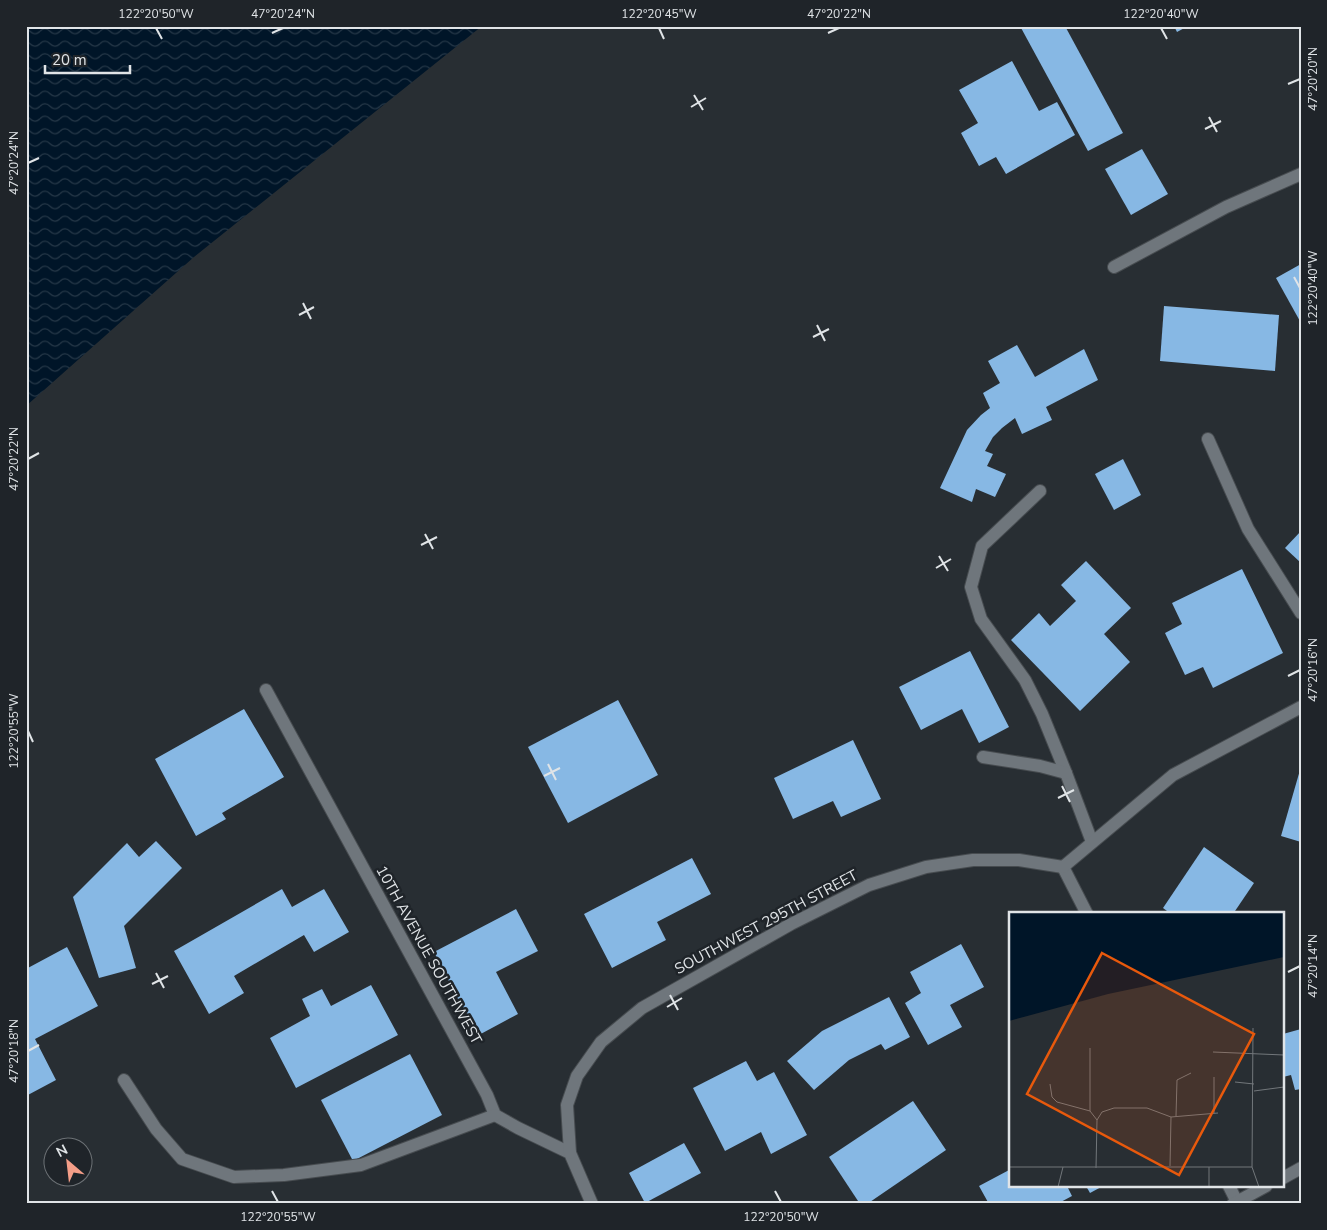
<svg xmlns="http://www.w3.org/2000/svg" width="1327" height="1230" font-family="'Nunito Sans',sans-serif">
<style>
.water{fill:url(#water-waves)}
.building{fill:#87b8e4}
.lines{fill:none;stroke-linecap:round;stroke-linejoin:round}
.service-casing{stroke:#474c50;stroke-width:14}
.minor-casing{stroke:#474c50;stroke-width:14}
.service{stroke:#6f767c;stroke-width:12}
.minor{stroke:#6f767c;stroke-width:12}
.ticks{fill:none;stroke:#e0e4e7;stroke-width:2}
.labels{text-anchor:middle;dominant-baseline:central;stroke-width:5;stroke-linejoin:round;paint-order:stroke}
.street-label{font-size:15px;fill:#e0e4e7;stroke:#1f2429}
.inset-road{fill:none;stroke:#72777b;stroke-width:1}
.view{fill:#e8590c;fill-opacity:0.15;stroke:#e8590c;stroke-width:2.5}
.inset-edge{fill:none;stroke:#e0e4e7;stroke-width:2.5}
.neatline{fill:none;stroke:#e0e4e7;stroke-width:2}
.ticks-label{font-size:12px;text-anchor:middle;fill:#e0e4e7}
</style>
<defs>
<pattern id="water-waves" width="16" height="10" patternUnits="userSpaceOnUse" patternTransform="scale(1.25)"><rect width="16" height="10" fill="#001528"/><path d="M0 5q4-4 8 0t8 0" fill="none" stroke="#253747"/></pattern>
</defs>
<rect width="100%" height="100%" fill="#282e33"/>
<path class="water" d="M26,26H482L194,257L26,406Z"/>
<g class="building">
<path d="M1020,26H1065L1123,133L1088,151Z"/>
<path d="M1174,26H1188L1177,32Z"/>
<path d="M1012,61L1039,111L1057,102L1075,135L1006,174L996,157L979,166L961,133L978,123L959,90Z"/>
<path d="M1142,149L1168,194L1131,215L1105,169Z"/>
<path d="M1301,264V323L1276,278Z"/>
<path d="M1164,306L1279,315L1275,371L1160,361Z"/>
<path d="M1017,345L1035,377L1084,349L1098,380L1046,407L1052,420L1022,434L1015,418L1002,428L993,437L985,451L993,454L987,466L1006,474L995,497L976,489L972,502L940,488L967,430L981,415L990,408L983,393L1000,383L988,361Z"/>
<path d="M1123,459L1141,495L1114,510L1095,474Z"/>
<path d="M1301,531V563L1285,548Z"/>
<path d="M1086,561L1131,608L1104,634L1130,662L1080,711L1011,640L1039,613L1050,626L1076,601L1061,585Z"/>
<path d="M1242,569L1283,653L1213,688L1203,667L1185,675L1165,633L1182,624L1172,603Z"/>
<path d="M970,651L1009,727L979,743L962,709L921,730L899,687Z"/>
<path d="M618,700L658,775L568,823L528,747Z"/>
<path d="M244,709L284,777L222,813L226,819L196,836L155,759Z"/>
<path d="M853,740L881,799L841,817L833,801L793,819L774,778Z"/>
<path d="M1300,770H1301V842L1281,836Z"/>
<path d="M156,841L182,868L124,926L136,968L99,978L73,897L127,843L139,857Z"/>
<path d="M1204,847L1254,883L1233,914H1171L1163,908Z"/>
<path d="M692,858L711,894L657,922L666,940L612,968L584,914Z"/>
<path d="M282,889L292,907L324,889L349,932L314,952L304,935L234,976L244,993L209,1014L174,951Z"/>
<path d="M516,909L538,951L496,972L518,1014L477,1036L434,952Z"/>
<path d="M961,944L984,987L950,1005L962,1027L928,1045L905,1003L921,993L910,972Z"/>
<path d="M67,947L98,1006L35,1039L56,1080L26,1096V969Z"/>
<path d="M371,985L398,1035L296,1088L270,1038L310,1016L302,999L322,989L331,1006Z"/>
<path d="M889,997L910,1037L885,1050L881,1044L849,1060L814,1090L787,1061L822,1031Z"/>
<path d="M1301,1029V1089L1295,1090L1291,1075L1283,1077V1034Z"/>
<path d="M410,1054L442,1115L353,1161L321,1100Z"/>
<path d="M746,1061L757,1081L774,1072L807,1135L771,1154L761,1132L725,1151L693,1088Z"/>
<path d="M913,1101L946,1150L867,1204H860L829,1157Z"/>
<path d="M684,1143L701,1173L645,1203L629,1173Z"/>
<path d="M1011,1169V1186H1067L1072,1196L1057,1204H989L979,1186Z"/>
<path d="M1086,1186H1103L1090,1193Z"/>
</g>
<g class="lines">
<g class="service-casing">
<g id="service">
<path d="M1208,439L1248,529L1301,613"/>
<path d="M1040,491L982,546L971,587L981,619L1025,680L1042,714L1066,773L1092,842"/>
<path d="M983,757L1040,766L1066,773"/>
</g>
</g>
<g class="minor-casing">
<g id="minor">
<path d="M1114,267L1226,207L1301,174"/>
<path d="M266,690L487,1095L495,1115L518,1128L570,1153L592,1204"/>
<path d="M1063,867L1087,914"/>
<path d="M124,1080L156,1129L182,1159L234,1177L284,1175L361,1165L495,1115"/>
<path d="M570,1153L567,1105L577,1076L601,1042L642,1008L791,924L869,885L926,867L973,860H1019L1063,867L1173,775L1301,707"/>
<path d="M1283,1178L1301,1168"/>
<path d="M1229,1186L1237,1202"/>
<path d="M1233,1204L1266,1186"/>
</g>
</g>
<use href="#service" class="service"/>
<use href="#minor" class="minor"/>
</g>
<path class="ticks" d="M156,28L162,39M659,28L664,39M1161,28L1167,39M272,33L283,28M828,33L839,28M1288,84L1300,79M694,95L703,110M691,107L706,98M1209,117L1217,132M1205,129L1221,121M28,163L39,158M1294,277L1300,288M303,303L311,319M299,315L314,307M817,325L825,341M813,337L829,329M28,459L39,453M425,534L433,549M421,545L437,537M939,556L948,571M936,568L951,559M1288,676L1300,670M28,731L33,742M548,764L556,780M544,776L560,768M1062,786L1070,802M1058,798L1074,790M1288,972L1300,966M156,973L164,988M152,984L168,976M670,995L678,1010M667,1007L682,998M28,1051L39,1045M272,1191L278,1202M775,1191L781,1202"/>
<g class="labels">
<g class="street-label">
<text transform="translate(766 922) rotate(-28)">SOUTHWEST 295TH STREET</text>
<text transform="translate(429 955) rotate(61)">10TH AVENUE SOUTHWEST</text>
</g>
</g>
<g transform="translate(1009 912)">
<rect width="275" height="275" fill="#282e33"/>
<path d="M0,0H275V45L99,82L0,109Z" fill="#001528"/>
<path class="inset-road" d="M244,116L243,255L250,275M81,136V199L88,208L87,256M204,140L275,143M205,165V201M226,170L245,172M41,172L43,185L48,190L81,199M245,179L275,175M167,204L168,168L182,161M88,208L93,200L105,196H138L162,205L209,201M161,254L162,205M0,255H243M49,275L54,255M200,275V255"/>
<path class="view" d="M93,41L245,122L170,263L18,182Z"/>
<rect width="275" height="275" class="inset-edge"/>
</g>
<rect width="1327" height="1230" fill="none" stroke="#1f2429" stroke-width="55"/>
<g transform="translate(68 1162) rotate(332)"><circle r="24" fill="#1f2429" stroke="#6c7175"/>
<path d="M0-4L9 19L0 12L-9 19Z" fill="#f49e88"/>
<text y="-8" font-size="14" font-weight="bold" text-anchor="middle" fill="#e0e4e7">N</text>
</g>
<path d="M45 65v8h85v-8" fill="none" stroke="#e0e4e7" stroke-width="2.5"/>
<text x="52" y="65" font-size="15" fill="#e0e4e7" stroke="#1f2429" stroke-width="4" paint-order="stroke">20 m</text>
<rect x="28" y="28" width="1272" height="1174" class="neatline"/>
<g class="ticks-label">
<text x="156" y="18">122°20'50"W</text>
<text x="283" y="18">47°20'24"N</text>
<text x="659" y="18">122°20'45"W</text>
<text x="839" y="18">47°20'22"N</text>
<text x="1161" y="18">122°20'40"W</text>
<text transform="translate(1313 79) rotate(-90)" y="4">47°20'20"N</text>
<text transform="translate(14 163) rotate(-90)" y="4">47°20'24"N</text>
<text transform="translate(1313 288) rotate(-90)" y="4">122°20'40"W</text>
<text transform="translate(14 459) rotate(-90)" y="4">47°20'22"N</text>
<text transform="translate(1313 670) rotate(-90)" y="4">47°20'16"N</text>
<text transform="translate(14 731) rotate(-90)" y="4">122°20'55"W</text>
<text transform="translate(1313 966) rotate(-90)" y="4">47°20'14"N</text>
<text transform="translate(14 1051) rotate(-90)" y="4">47°20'18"N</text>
<text x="278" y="1221">122°20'55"W</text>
<text x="781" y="1221">122°20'50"W</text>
</g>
</svg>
